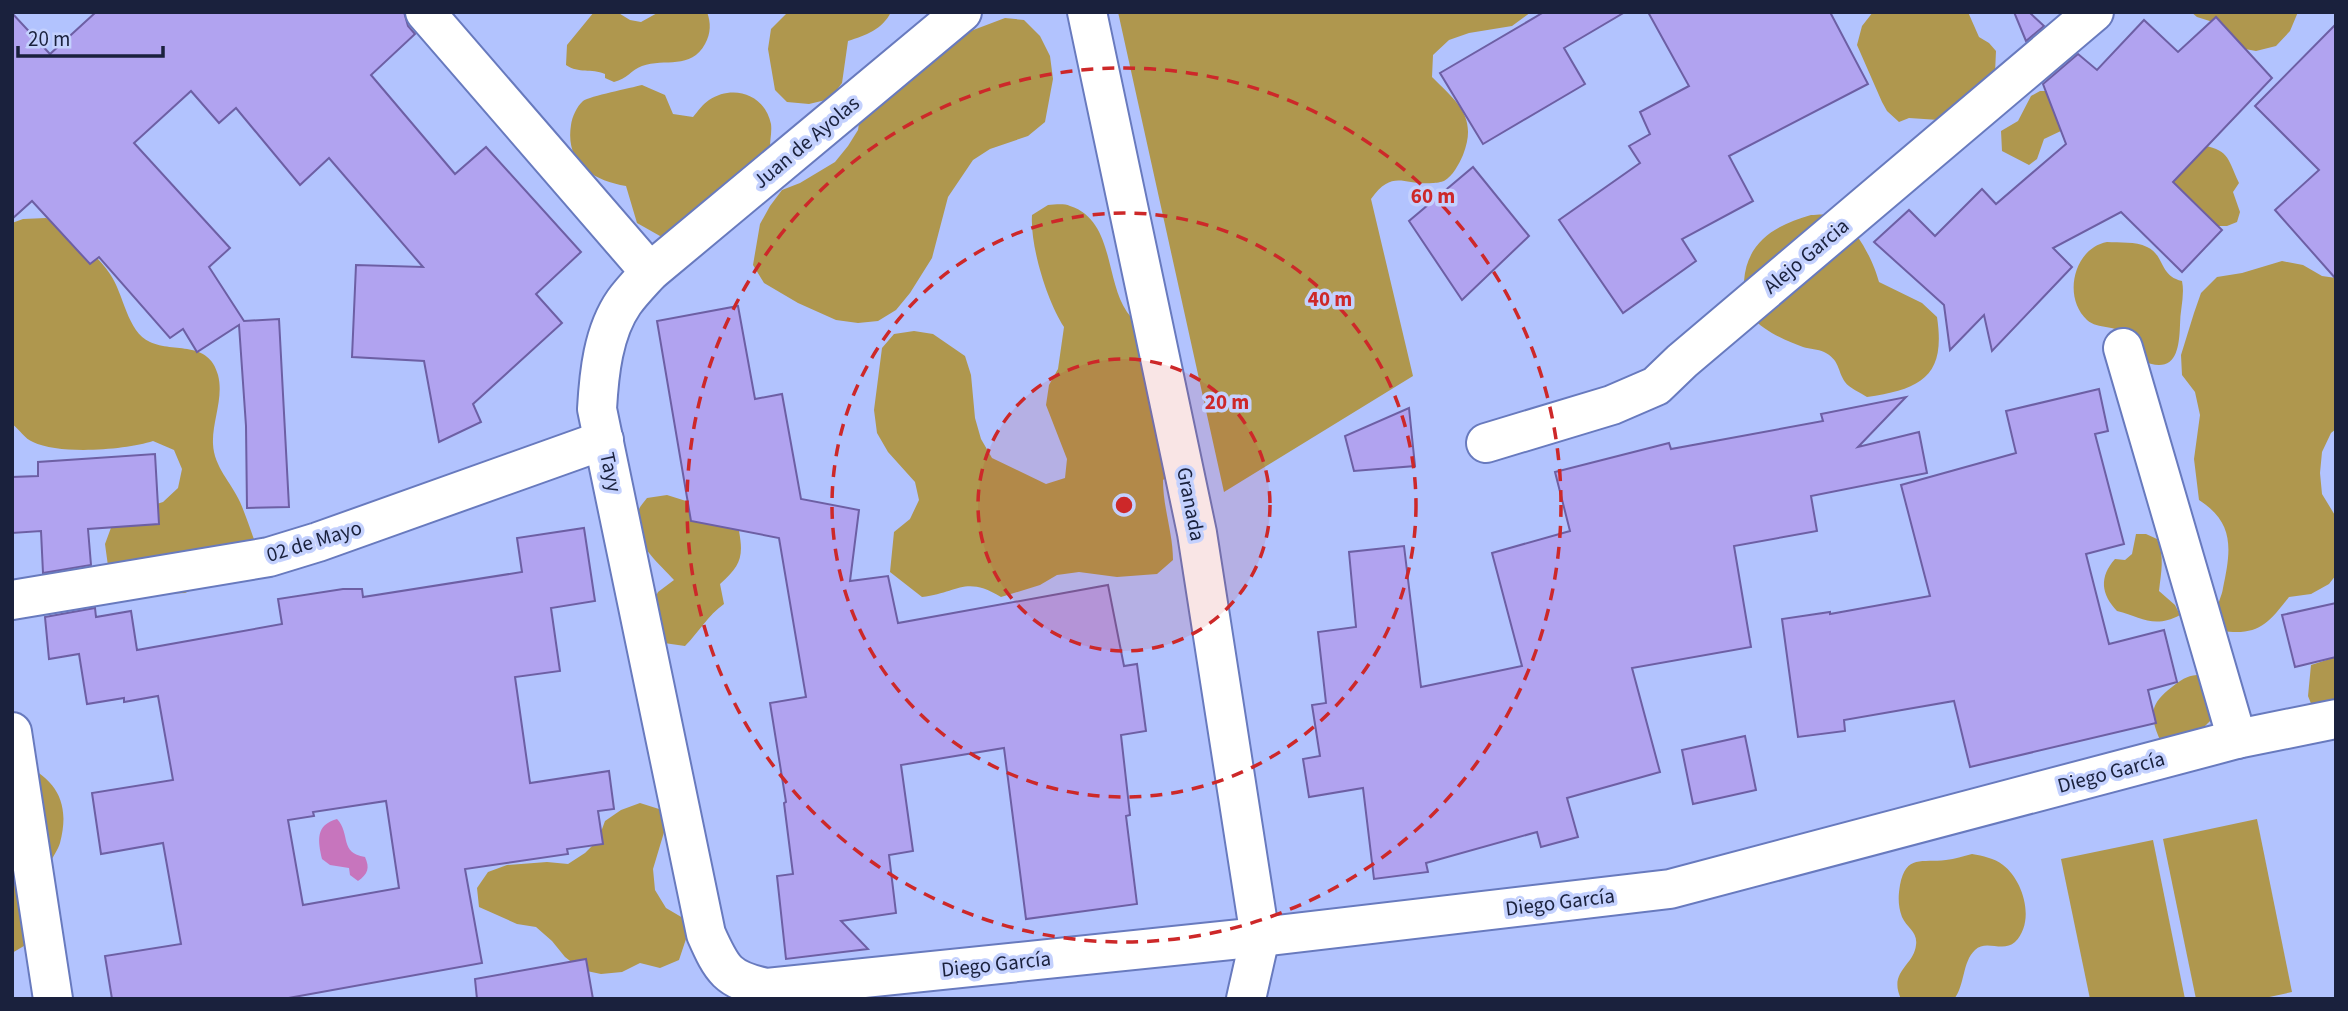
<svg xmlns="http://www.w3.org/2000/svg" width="2348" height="1011" font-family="'Source Sans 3',sans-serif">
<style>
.green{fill:#af974e}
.water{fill:#c775bd}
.building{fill:#b1a3f0;stroke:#6d5fa4;stroke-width:2;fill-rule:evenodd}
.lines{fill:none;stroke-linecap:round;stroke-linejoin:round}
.minor-casing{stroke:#687abe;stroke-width:42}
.minor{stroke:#fff;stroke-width:38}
.ring{fill:none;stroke:#cd2829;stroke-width:3.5;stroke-dasharray:12 9}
.labels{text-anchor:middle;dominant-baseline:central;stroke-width:7;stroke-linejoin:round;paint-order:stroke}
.street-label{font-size:21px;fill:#1a213d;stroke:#c4d1fe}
.centre{fill:#cd2829;stroke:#c4d1fe;stroke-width:3.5}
.ring-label{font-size:21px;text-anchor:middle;font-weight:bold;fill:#cd2829;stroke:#c4d1fe;stroke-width:7;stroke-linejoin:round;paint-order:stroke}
</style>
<rect width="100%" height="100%" fill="#b2c3fe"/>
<g class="green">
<path d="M594,12H617L630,20L641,22L659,12H707C711,23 711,33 705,44C691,70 665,58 642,66C631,70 627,79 614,82L605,78V74C591,68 579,74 566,65L567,45Z"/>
<path d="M788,12H891C882,30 866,35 848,41L842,83L830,99L809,104L787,102L775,90L768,49L771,29Z"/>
<path d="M1118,12H1531L1512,26L1469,33L1449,40L1433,55L1432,77C1457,102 1478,117 1463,155C1459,164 1453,176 1444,181C1442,182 1435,183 1433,183C1404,186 1393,168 1371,199L1413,376L1224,492Z"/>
<path d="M1873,12H1968L1979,37L1989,43L1996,51L1995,73L1939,120L1909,118L1899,122L1887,111L1882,102L1857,45L1862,26Z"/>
<path d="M2191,12H2298L2290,31L2276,46L2256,51L2245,49L2216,23L2197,17Z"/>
<path d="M1005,18L1024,20L1040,36L1050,56L1053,79L1045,122L1028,136L990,149L973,160L948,197L932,258L910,293L896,310L878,321L858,323L836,320L798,303L764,283L753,265L760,224L770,206L782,190L800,183L835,162L848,146L858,130L861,110L968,32Z"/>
<path d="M642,85L665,95L673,114L693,117C698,111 703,104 709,100C733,84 765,94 771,124C772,131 770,140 770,147L681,233L660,236L637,223L626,186C592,180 565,163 571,125C572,117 577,106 583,101C590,96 631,88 642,85Z"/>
<path d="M2040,91H2050L2063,130L2044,139L2037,159L2029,165L2002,151L2001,131L2018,121L2031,96Z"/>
<path d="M2198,144C2230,151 2226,155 2239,183L2233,192L2240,212L2237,222L2227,226H2216L2171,189L2179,152Z"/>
<path d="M1048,205C1054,205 1063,203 1070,206C1114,220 1105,280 1127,312C1131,318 1137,323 1142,328L1179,468L1163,480C1163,508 1173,533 1173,560L1157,574L1117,577L1079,572L1057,575L1040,585L1001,597C965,575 958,593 922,597L890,572L894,532L910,519L919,500L915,482L888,452L877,433L874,410L882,348L894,334L914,331L933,334L965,356L971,375L975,418L981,439L992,458L1046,484L1065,478L1067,459L1046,405L1049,385L1058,369L1064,327C1047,301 1030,246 1032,215Z"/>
<path d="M1811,215C1816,215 1823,214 1828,215C1854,219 1873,260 1879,282L1922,303L1937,317C1946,376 1922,389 1867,397C1861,393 1849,388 1845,382C1837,370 1840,360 1824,352C1818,349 1810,349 1803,347C1787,341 1763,331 1752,317C1744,307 1743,293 1744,281C1747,241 1776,225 1811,215Z"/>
<path d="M46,218C69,232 95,252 110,274C124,294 127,332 150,342C174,353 209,340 218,375C224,398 212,421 213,444C214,467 231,482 240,502C248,520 253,539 261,557L185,593L165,594L108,566L105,544L112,525L144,508L163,502L178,488L182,469L174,450L153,441C126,450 59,455 33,442C25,439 19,429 12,424V223L23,219Z"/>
<path d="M2107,242C2120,243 2135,241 2147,247C2165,255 2159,276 2182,281C2185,295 2180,310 2180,325C2179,354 2174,375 2140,360C2135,352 2132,343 2126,336C2117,324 2098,330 2087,320C2062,297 2074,248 2107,242Z"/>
<path d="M2282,261L2303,265L2322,276L2336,278V429L2331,433L2322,452L2320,473L2322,494L2336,517V575L2329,584L2311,594L2289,597C2268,624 2258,636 2222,631C2221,626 2218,620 2217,615C2215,607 2222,597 2223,588C2231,550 2235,523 2199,500L2194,459L2200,415L2195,392L2182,375L2181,355L2194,313L2201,293L2217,277L2242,273Z"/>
<path d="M667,495L686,501L701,516L739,531C744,558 740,566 720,584L724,604C708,615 699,632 685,646L664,643L649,610L658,592L674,580C659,563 628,539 638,512C639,507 644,502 647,498Z"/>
<path d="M2136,534H2146L2157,539C2165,556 2161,573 2159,591L2175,605L2180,615C2154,629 2141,617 2117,611C2101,594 2099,577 2115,559L2125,560L2132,554Z"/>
<path d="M2336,657V716L2312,706L2308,696L2311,665Z"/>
<path d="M2197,675L2208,677L2213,718L2198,733L2160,740C2149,714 2150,704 2172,687C2181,680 2186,676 2197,675Z"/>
<path d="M12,758C52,776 72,797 60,843C58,850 53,856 50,863C41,888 36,917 29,943L12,953Z"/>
<path d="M640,803L659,809L665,829L653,869L655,890L666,908L683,918L686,939L679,960L660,968L640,963L622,972L601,974L582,970L565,957L552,941L536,927L517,924L479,907L477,888L488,872L507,865L547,862L568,864L585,853L598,840L605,821L621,810Z"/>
<path d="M2257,819L2292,992L2260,999H2196L2163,839Z"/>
<path d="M2153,840L2185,999H2090L2061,859Z"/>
<path d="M1972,854C1983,856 1994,858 2003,865C2023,880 2036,921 2015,942C2003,953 1986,939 1975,950C1962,962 1965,986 1954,999H1901C1888,971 1914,966 1916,945C1918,932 1907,928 1902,917C1898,906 1898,897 1900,885C1906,854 1922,863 1946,860C1955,859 1963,856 1972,854Z"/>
</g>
<path class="water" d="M337,819C351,834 339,853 365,857C370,868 368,874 358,881L350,875L349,868L330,865L322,859C318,841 315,825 337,819Z"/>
<g class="building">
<path d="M96,12H404L408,26L415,34L371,75L455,174L486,147L581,252L536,294L562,323L473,404L481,422L439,442L424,361L352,357L356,265L423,267L329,158L300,185L236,108L219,123L191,91L134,143L230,248L209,267L244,321L279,319L289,507L247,508L246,426L239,325L197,352L183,329L170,338L99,257L90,264L32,201L12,219V13L50,54Z"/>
<path d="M1544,12H1625L1564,48L1585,84L1483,144L1440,73Z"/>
<path d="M1648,12H1830L1868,84L1729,156L1753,201L1682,239L1696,261L1623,313L1559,220L1640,163L1629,146L1650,134L1640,112L1689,86Z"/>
<path d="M2014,12H2029L2044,26L2026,41Z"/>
<path d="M2216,17L2272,78L2173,182L2222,230L2182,272L2121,212L2053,248L2072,267L1992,351L1984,315L1950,350L1944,305L1874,242L1909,210L1935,236L1982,189L1996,204L2066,144L2043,84L2078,54L2097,70L2144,20L2178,52Z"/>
<path d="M2336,24V279L2275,210L2319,170L2255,106Z"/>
<path d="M1473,167L1529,236L1462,300L1409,221Z"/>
<path d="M738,306L755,399L782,394L801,499L859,510L850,581L888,576L898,623L1108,585L1124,666L1137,664L1146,731L1121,735L1130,815L1126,816L1137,904L1026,919L1004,748L901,765L913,851L889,855L896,913L841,921L868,949L786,959L777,876L793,874L784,803L786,802L770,703L806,697L779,538L691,521L657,321Z"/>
<path d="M2099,389L2108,431L2095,434L2124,544L2086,554L2109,644L2164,630L2177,682L2148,690L2156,723L1970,767L1954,701L1844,720L1845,731L1798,737L1782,619L1830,612V614L1930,596L1901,485L2016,453L2006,411Z"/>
<path d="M1906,397L1858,447L1919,432L1927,473L1811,496L1817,531L1734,546L1751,647L1632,668L1660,772L1567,798L1578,837L1541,847L1537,832L1426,863L1428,872L1374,879L1363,788L1309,797L1303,759L1320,756L1312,705L1326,703L1318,632L1356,627L1349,552L1404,546L1421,687L1522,666L1492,553L1570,531L1555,472L1669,443L1671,449L1823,421L1821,414Z"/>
<path d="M1409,408L1415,466L1354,471L1345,436Z"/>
<path d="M155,454L159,524L88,529L91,565L43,573L41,531L12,533V477L38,476V462Z"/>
<path d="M584,528L595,601L551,608L560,671L515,677L530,783L609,771L614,809L598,811L603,844L567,849L568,854L465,869L482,963L283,999H112L105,956L181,944L163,843L101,854L92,793L173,780L158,696L124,702V698L87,704L79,654L49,659L45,617L95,608L96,617L131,611L137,650L282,624L278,599L343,589H362L363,597L522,572L517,538ZM386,801L399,888L303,905L288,820L314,816L313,812Z"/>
<path d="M2336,603V657L2295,667L2282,615Z"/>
<path d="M1745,736L1756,790L1693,804L1682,750Z"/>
<path d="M586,959L593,999H477L475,979Z"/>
</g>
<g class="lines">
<g class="minor-casing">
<g id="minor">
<path d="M425,12L650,272"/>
<path d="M962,12L650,272C641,282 632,291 624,302C603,332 599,374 597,409L706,934C722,970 727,980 767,988L1260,937L1670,889L2237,739L2336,719"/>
<path d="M1087,12L1197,533L1260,937L1246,999"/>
<path d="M2123,348L2237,739"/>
<path d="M1486,443L1612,405L1656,386L1682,361L2094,12"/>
<path d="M12,600L269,557L318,542L604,440"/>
<path d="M12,732L53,999"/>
</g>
</g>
<use href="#minor" class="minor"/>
</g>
<circle cx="1124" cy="505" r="146" fill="#cd2829" fill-opacity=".12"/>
<g class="ring">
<circle cx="1124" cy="505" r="146"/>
<circle cx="1124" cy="505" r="292"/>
<circle cx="1124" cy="505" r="437"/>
</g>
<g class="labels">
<g class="street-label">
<text transform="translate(806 142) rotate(-40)">Juan de Ayolas</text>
<text transform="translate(1806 256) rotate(-40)">Alejo Garcia</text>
<text transform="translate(611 472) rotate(78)">Tayy</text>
<text transform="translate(1191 504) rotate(79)">Granada</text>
<text transform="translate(314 541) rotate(-17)">02 de Mayo</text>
<text transform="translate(2111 772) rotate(-15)">Diego García</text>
<text transform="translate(1560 902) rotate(-7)">Diego García</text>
<text transform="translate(996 964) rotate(-6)">Diego García</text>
</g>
</g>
<circle cx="1124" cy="505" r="10" class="centre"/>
<g class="ring-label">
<text x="1433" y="203">60 m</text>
<text x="1330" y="306">40 m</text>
<text x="1227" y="409">20 m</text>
</g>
<rect width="2348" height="1011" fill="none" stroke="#1a213d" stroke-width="28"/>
<path d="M18 46v10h145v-10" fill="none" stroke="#1a213d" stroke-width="3.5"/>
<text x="28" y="46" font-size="21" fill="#1a213d" stroke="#c4d1fe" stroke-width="5" paint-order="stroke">20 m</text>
</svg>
